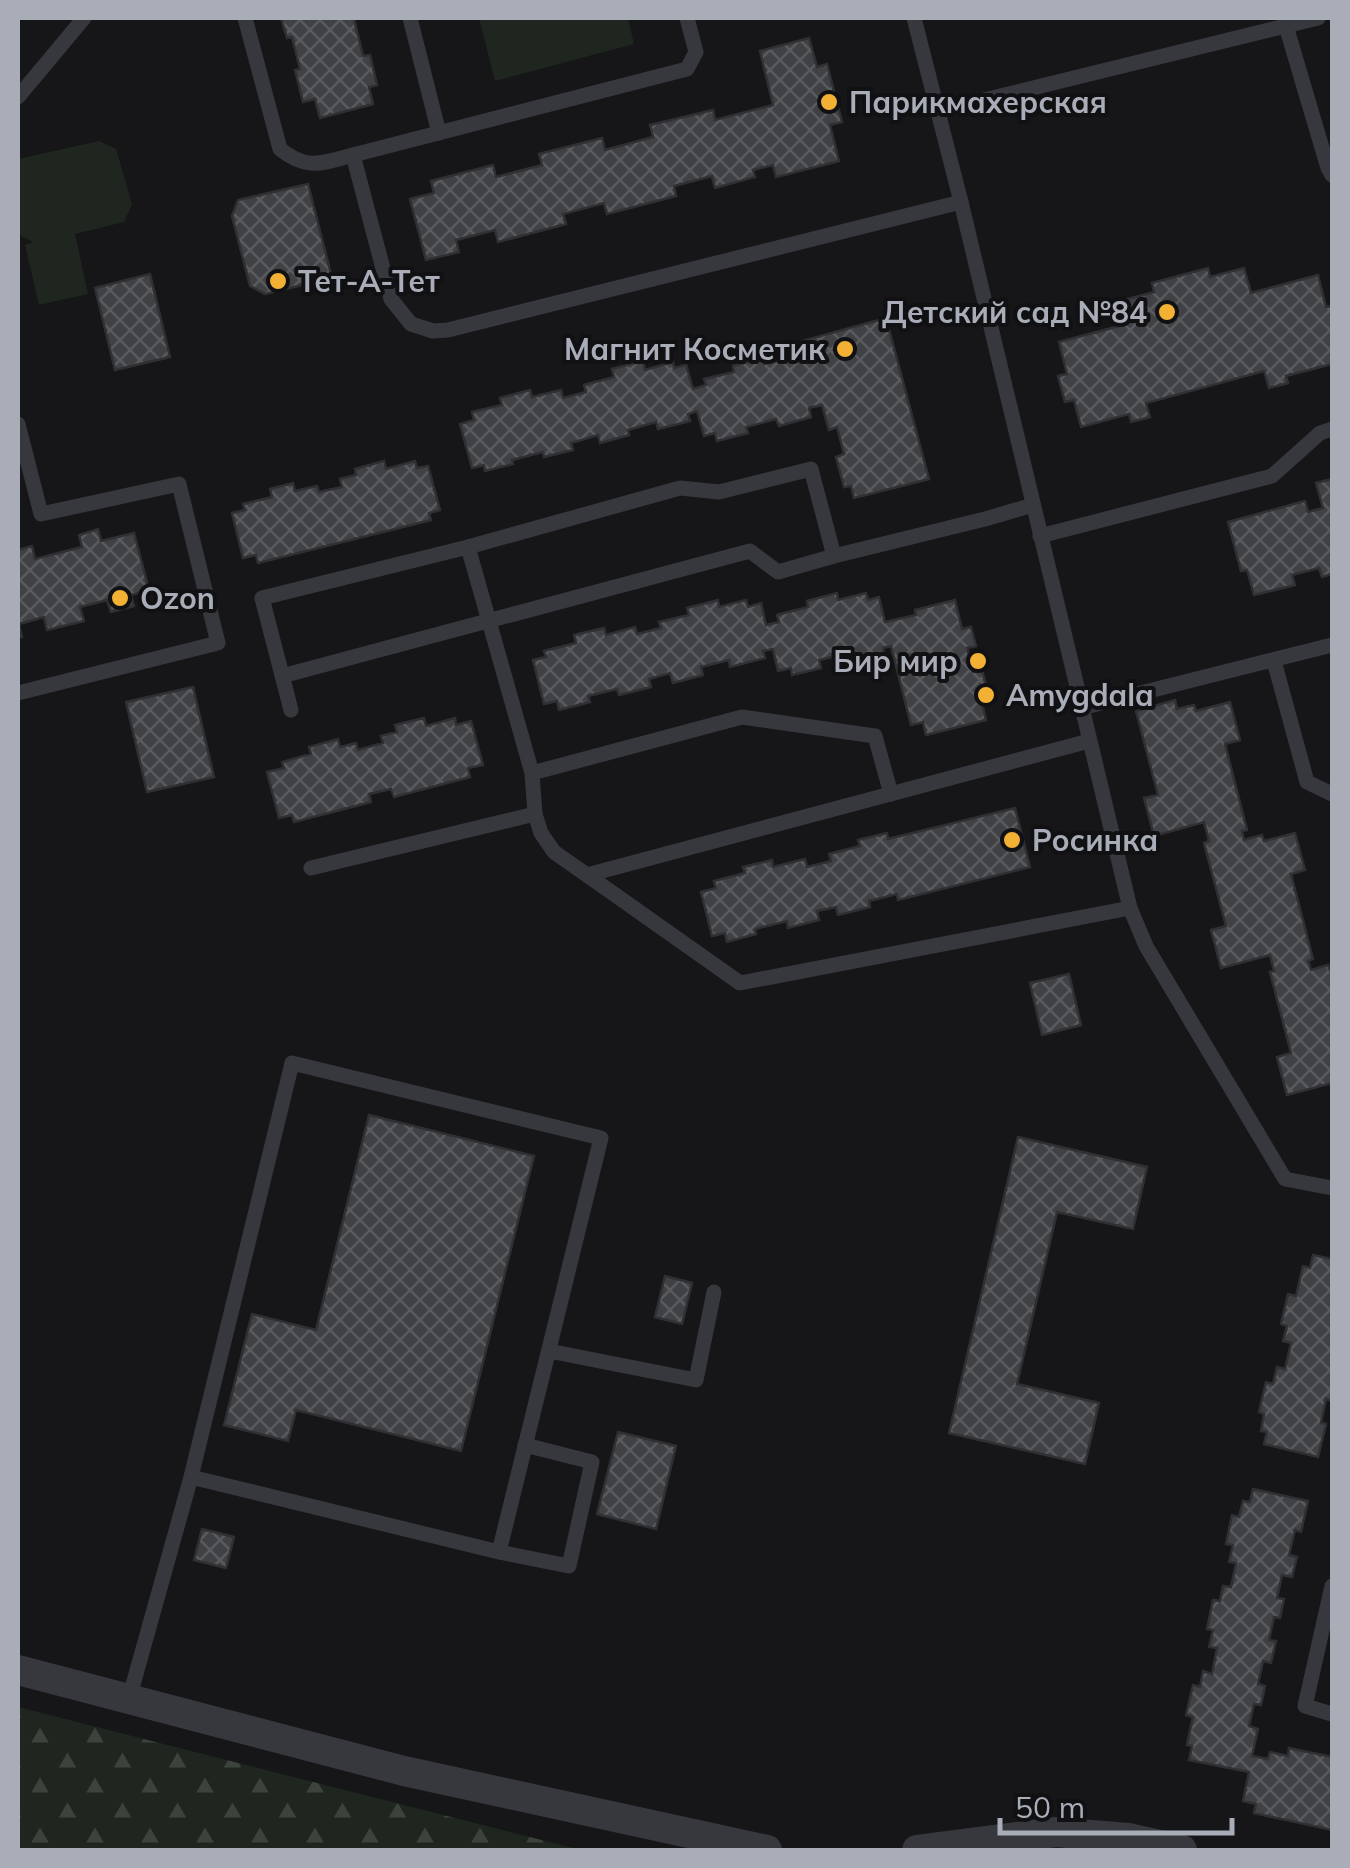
<svg xmlns="http://www.w3.org/2000/svg" width="1350" height="1868" font-family="Mulish,sans-serif">
<style>
.green{fill:#1e261f}
.forest{fill:url(#forest-firs)}
.building{fill:url(#building-cross-hatch);stroke:#303034;stroke-width:2.5}
.lines{fill:none;stroke-linecap:round;stroke-linejoin:round}
.service{stroke:#37383d;stroke-width:15}
.minor{stroke:#37383d;stroke-width:30}
.poi-dot{fill:#f2b134;stroke:#111113;stroke-width:4}
.labels{text-anchor:middle;dominant-baseline:central;stroke-width:8;stroke-linejoin:round;paint-order:stroke}
.poi-label{font-size:30px;font-weight:bold;fill:#a8adb8;stroke:#111113;text-anchor:start}
</style>
<defs>
<pattern id="forest-firs" width="22" height="20" patternUnits="userSpaceOnUse" patternTransform="scale(2.5)"><rect width="22" height="20" fill="#1e261f"/><path d="M5 1l3.5 6h-7zM16 11l3.5 6h-7z" fill="#3c433d"/></pattern>
<pattern id="building-cross-hatch" width="8" height="8" patternUnits="userSpaceOnUse" patternTransform="scale(2.5)"><rect width="8" height="8" fill="#404145"/><path d="M0 0l8 8M0 8l8-8" fill="none" stroke="#595a5e"/></pattern>
</defs>
<rect width="100%" height="100%" fill="#161618"/>
<g class="green">
<path d="M479,18H628L634,44L495,81Z"/>
<path d="M99,141L116,149L132,204L124,222L75,234L88,294L39,305L25,245L33,242L21,236L18,221V159Z"/>
</g>
<path class="forest" d="M18,1707L581,1850H18Z"/>
<g class="building">
<path d="M281,18H359L354,19L363,56L370,55L377,85L369,87L373,104L320,118L315,99L303,102L295,70L300,69L292,37L287,38Z"/>
<path d="M809,38L817,67L827,64L842,122L830,125L839,161L776,177L773,165L753,170L755,177L715,188L712,176L674,186L676,196L607,214L604,203L563,214L566,224L498,242L495,230L456,240L459,252L426,260L410,199L434,193L431,181L493,165L496,177L542,165L539,154L602,138L605,150L653,137L650,125L713,110L715,120L773,105L760,51Z"/>
<path d="M308,184L332,278L265,294L250,286L232,216L238,200Z"/>
<path d="M1208,268L1210,277L1244,268L1251,293L1318,275L1326,307L1332,306V364L1286,376L1288,383L1269,388L1264,371L1146,403L1150,417L1131,422L1129,414L1081,427L1074,400L1065,402L1058,376L1067,374L1059,342L1127,324L1121,301L1154,292L1152,283Z"/>
<path d="M150,274L170,357L115,370L95,288Z"/>
<path d="M886,318L929,479L854,498L851,486L844,487L836,457L844,454L837,427L829,430L822,405L809,408L811,417L779,426L776,419L746,427L748,433L717,441L715,433L704,436L697,411L688,414L690,421L658,429L656,422L628,430L629,435L600,443L598,435L571,443L573,450L544,457L543,452L512,460L513,464L485,471L484,465L472,468L460,424L474,420L472,412L502,405L500,398L530,390L532,397L561,390L563,398L586,392L584,385L614,377L612,369L643,361L645,370L673,362L674,368L686,365L693,389L706,385L704,379L734,372L733,366L762,358L764,364L794,357L795,362L807,359L802,341Z"/>
<path d="M384,461L386,469L415,461L417,468L428,466L440,510L429,513L431,520L258,563L256,555L243,558L232,513L245,510L243,504L272,497L270,489L293,483L295,491L317,486L319,492L342,487L340,479L356,475L355,469Z"/>
<path d="M1332,479V574L1322,577L1319,568L1292,575L1295,585L1254,595L1247,570L1241,571L1228,522L1305,501L1308,512L1323,508L1316,483Z"/>
<path d="M98,529L101,541L134,533L149,590L131,595L134,606L111,612L107,600L80,607L84,621L47,630L44,617L19,624L22,637L18,638V550L32,546L35,559L82,547L79,535Z"/>
<path d="M837,593L838,600L866,593L868,600L879,597L885,622L916,615L915,610L955,600L962,629L971,627L976,646L967,648L973,672L982,670L987,689L979,691L986,720L926,735L923,722L911,725L891,646L883,648L884,653L850,662L848,653L819,660L821,668L792,675L791,668L778,671L773,649L763,651L765,658L730,667L729,660L701,667L703,675L673,683L670,673L649,679L651,687L619,695L617,689L588,696L590,702L559,710L557,701L544,704L533,660L546,657L544,651L576,643L574,635L604,628L606,635L635,627L637,634L661,628L659,622L689,615L687,608L718,600L719,607L746,600L748,607L761,603L766,625L779,622L777,615L808,607L807,601Z"/>
<path d="M193,687L214,777L147,792L126,702Z"/>
<path d="M1175,700L1177,709L1194,705L1196,711L1230,702L1240,740L1225,744L1247,830L1242,831L1244,840L1262,835L1264,841L1295,833L1305,870L1291,874L1313,959L1308,961L1311,970L1328,965L1330,970L1332,969V1083L1287,1095L1277,1057L1291,1053L1270,972L1274,971L1270,955L1221,968L1211,930L1226,926L1204,843L1209,841L1204,822L1154,836L1144,798L1158,795L1136,711Z"/>
<path d="M424,718L426,726L455,718L456,725L471,721L483,765L468,768L470,777L394,797L391,789L369,794L371,802L294,822L292,815L279,818L267,772L284,768L282,762L311,754L309,747L338,739L340,747L356,743L358,750L383,743L381,736L397,732L395,725Z"/>
<path d="M1015,808L1030,867L898,900L897,894L869,901L870,907L838,915L836,907L817,911L819,920L788,928L787,921L755,929L756,934L727,942L725,933L712,936L701,892L716,888L714,881L745,873L743,867L772,860L773,867L805,859L807,867L831,861L829,854L860,846L858,840L887,833L888,839Z"/>
<path d="M1069,974L1081,1025L1042,1035L1030,983Z"/>
<path d="M369,1115L534,1156L461,1451L296,1410L288,1441L224,1425L252,1314L316,1330Z"/>
<path d="M1018,1137L1147,1167L1133,1229L1057,1212L1017,1384L1099,1403L1085,1464L949,1433Z"/>
<path d="M1313,1255L1332,1259V1401L1326,1399L1321,1423L1326,1424L1318,1457L1264,1444L1267,1432L1261,1431L1264,1414L1259,1412L1266,1382L1273,1384L1277,1367L1285,1369L1291,1343L1283,1341L1287,1326L1281,1324L1288,1294L1296,1296L1303,1266L1310,1268Z"/>
<path d="M665,1276L692,1283L682,1324L655,1317Z"/>
<path d="M618,1432L676,1446L656,1529L597,1514Z"/>
<path d="M1253,1489L1308,1501L1301,1532L1295,1530L1289,1555L1297,1557L1292,1577L1282,1575L1277,1598L1284,1599L1280,1618L1274,1617L1269,1640L1276,1641L1271,1663L1263,1661L1258,1684L1265,1686L1261,1705L1254,1704L1249,1726L1258,1729L1252,1756L1268,1759L1270,1752L1288,1756L1289,1748L1332,1757V1830L1254,1813L1256,1804L1243,1801L1249,1772L1189,1760L1192,1746L1187,1745L1193,1717L1186,1715L1193,1685L1200,1687L1203,1671L1212,1674L1217,1648L1209,1647L1213,1630L1207,1629L1213,1600L1220,1601L1223,1586L1231,1587L1236,1563L1229,1562L1233,1545L1226,1544L1232,1515L1239,1517L1243,1501L1250,1502Z"/>
<path d="M202,1529L234,1537L226,1568L194,1560Z"/>
</g>
<g class="lines">
<g class="service">
<path d="M245,18L280,149C307,171 323,163 353,155"/>
<path d="M410,18L439,133"/>
<path d="M687,18L696,52L687,69L353,155L391,299L411,324L433,331L448,330L961,202"/>
<path d="M914,18L961,202L1130,908L1146,946L1285,1179L1332,1188"/>
<path d="M1286,26L1328,168L1332,175"/>
<path d="M18,97L84,18"/>
<path d="M939,111L1318,18"/>
<path d="M18,424L41,514L179,484L218,643L18,693"/>
<path d="M1040,536L1272,476L1320,433L1332,429"/>
<path d="M468,547L680,488L719,492L811,469L834,556L985,519L1033,505"/>
<path d="M1274,661L1307,782L1332,794"/>
<path d="M282,676L750,551L778,572L834,556"/>
<path d="M1081,708L1332,645"/>
<path d="M291,710L262,598L468,547L532,773L535,814L541,833L554,852L587,875L1089,741"/>
<path d="M532,773L742,717L875,736L891,794"/>
<path d="M311,868L535,814"/>
<path d="M587,875L740,983L1130,908"/>
<path d="M549,1351L696,1380L714,1292"/>
<path d="M499,1552L569,1566L592,1462L525,1445"/>
<path d="M1332,1586L1305,1706L1332,1714"/>
<path d="M129,1699L191,1477L292,1063L601,1138L499,1552L191,1477"/>
</g>
<g class="minor">
<path d="M18,1670L404,1771L767,1850"/>
<path d="M917,1850L1056,1832L1128,1838L1182,1850"/>
</g>
</g>
<g class="poi-dot">
<circle cx="829" cy="102" r="10"/>
<circle cx="278" cy="281" r="10"/>
<circle cx="1167" cy="312" r="10"/>
<circle cx="845" cy="349" r="10"/>
<circle cx="120" cy="598" r="10"/>
<circle cx="978" cy="661" r="10"/>
<circle cx="986" cy="695" r="10"/>
<circle cx="1012" cy="840" r="10"/>
</g>
<g class="labels">
<g class="poi-label">
<text x="849" y="102">Парикмахерская</text>
<text x="298" y="281">Тет-А-Тет</text>
<text x="1147" y="312" text-anchor="end">Детский сад №84</text>
<text x="825" y="349" text-anchor="end">Магнит Косметик</text>
<text x="140" y="598">Ozon</text>
<text x="958" y="661" text-anchor="end">Бир мир</text>
<text x="1006" y="695">Amygdala</text>
<text x="1032" y="840">Росинка</text>
</g>
</g>
<rect width="1350" height="1868" fill="none" stroke="#a8adb8" stroke-width="40"/>
<path d="M1000 1818v15h232v-15" fill="none" stroke="#a8adb8" stroke-width="5"/>
<text x="1015" y="1818" font-size="30" fill="#a8adb8" stroke="#111113" stroke-width="8" paint-order="stroke">50 m</text>
</svg>
